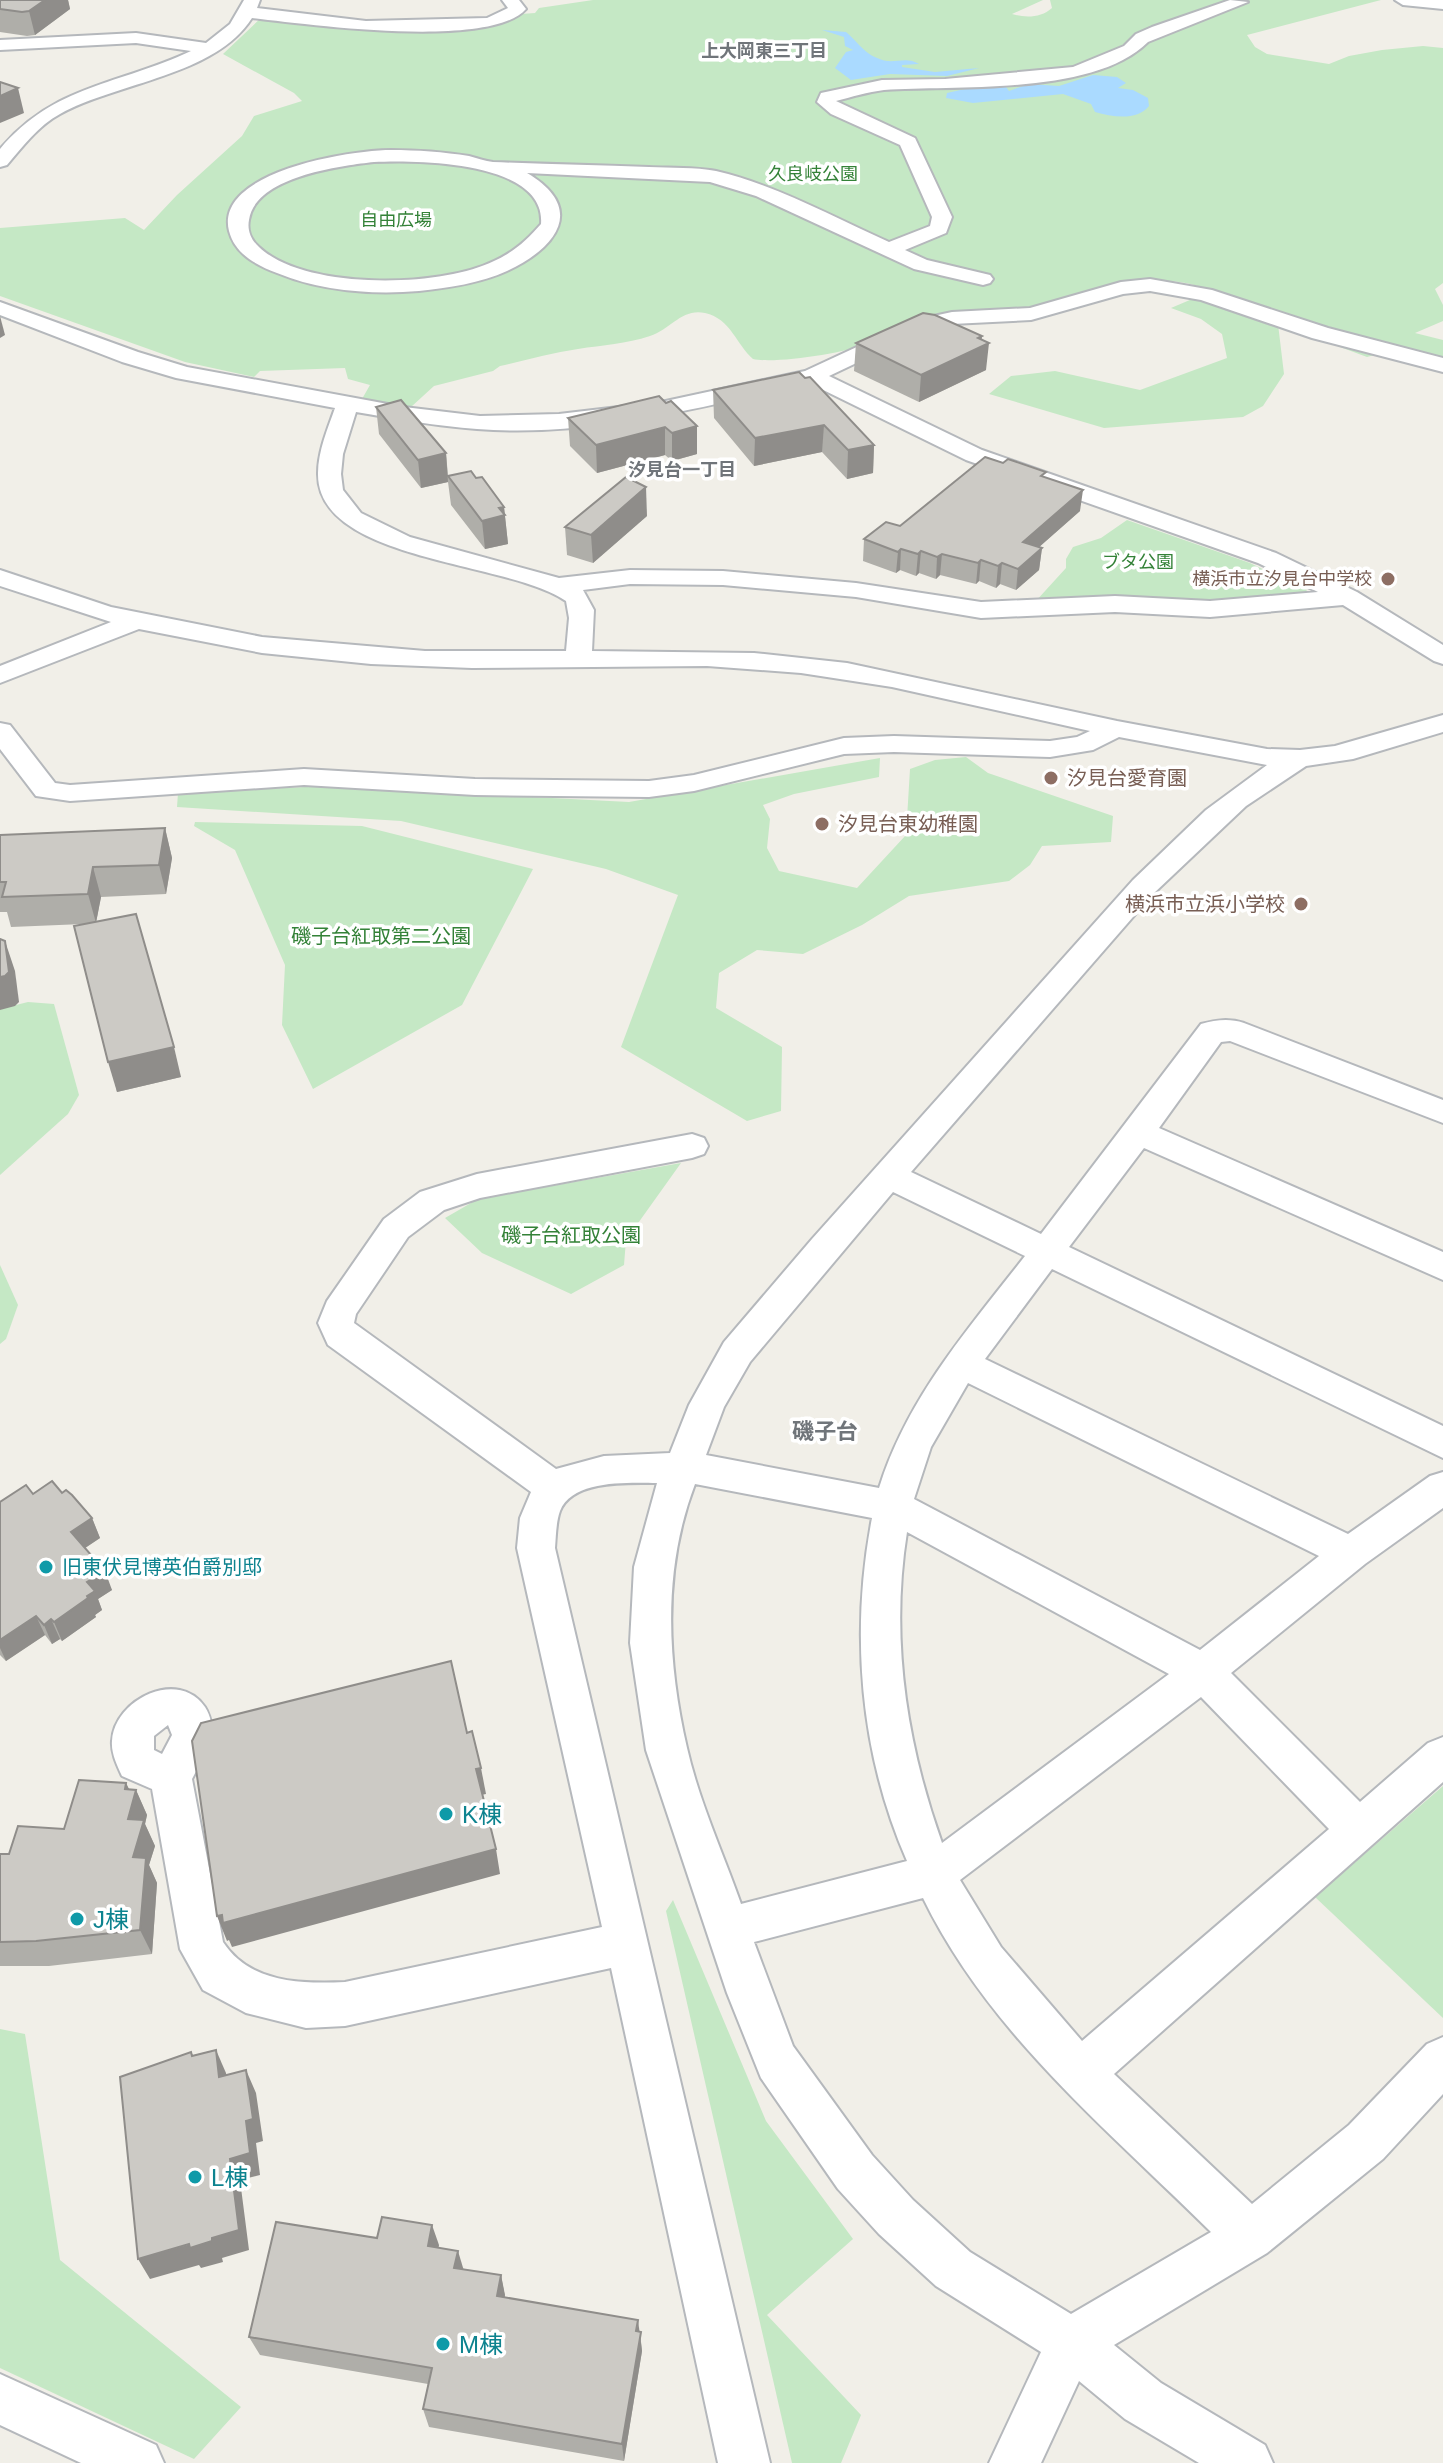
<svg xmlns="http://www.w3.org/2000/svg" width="1443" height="2463" font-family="Arial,'Noto Sans JP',sans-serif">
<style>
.green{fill:#c5e8c5}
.water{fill:#aadaff}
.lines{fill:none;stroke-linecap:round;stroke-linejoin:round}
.minor-casing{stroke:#b5b8bc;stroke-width:4}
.minor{fill:#fff;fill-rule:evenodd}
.wall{fill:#afaea9}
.shaded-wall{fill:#8f8d8a}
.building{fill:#cccac5;stroke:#8f8d8a;stroke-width:2}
.education-dot{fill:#8d6e63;stroke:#fff;stroke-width:3}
.culture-dot{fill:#0f9aa8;stroke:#fff;stroke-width:3}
.labels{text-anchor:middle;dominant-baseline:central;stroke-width:7;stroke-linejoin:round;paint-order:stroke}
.far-neighbourhood-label{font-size:18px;font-weight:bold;fill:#70757a;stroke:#fff}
.far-park-label{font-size:18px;fill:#348238;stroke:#fff}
.far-education-label{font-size:18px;fill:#785e54;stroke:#fff;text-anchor:end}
.education-label{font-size:20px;fill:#785e54;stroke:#fff;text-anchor:start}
.park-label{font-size:20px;fill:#348238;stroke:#fff}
.culture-label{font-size:20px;fill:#0d838f;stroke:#fff;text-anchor:start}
.neighbourhood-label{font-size:22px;font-weight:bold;fill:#70757a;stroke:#fff}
.near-culture-label{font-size:24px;fill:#0d838f;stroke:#fff;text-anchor:start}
</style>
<rect width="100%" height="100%" fill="#f1efe8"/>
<g class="green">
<path d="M593,0H1043L1012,14C1025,18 1041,18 1052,8L1050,0H1381L1247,35L1255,47L1267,54L1329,64L1349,56L1382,50L1423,46L1443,48V283L1435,289L1443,305V321L1415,333L1443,340V359L1401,348L1367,357L1278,324L1284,374L1263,406L1243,417L1104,428L989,394L1011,376L1055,371L1140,390L1227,358L1222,334L1201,319L1171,308L1211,291C1149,263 1089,302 1026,309C994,312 960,308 929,317C907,323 887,336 867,344C845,353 775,364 753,359C736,344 731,319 705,313C682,308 671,329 650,336C626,344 603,345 578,349C552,353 526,360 500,366L493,371L434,386L411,407L362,399L370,385L348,379L345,368L260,371L254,377L185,362L0,296V228L125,218L144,230L177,195L242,136L254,116L302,101L294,93L223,54L262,17L445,28L490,27L521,14L535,13L539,8Z"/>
<path d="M1127,520L1250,563L1307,590L1303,595L1202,601L1099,596L1035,602L1066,568V559L1073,547L1101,538Z"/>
<path d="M966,757L988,773L1113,816L1111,842L1042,846L1030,865L1009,881L909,896L862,925L803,954L757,950L719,973L716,1008L782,1047L781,1111L747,1121L621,1047L678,895L606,869L401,821L177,807L178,793L325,786L629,802L880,758L879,777L794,794L763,805L770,819L767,848L779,871L857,888L906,835L910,769L935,760Z"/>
<path d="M195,822L362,826L533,869L462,1005L313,1089L282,1025L285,965L235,850L194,826Z"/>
<path d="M28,1002L54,1004L79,1095L68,1114L0,1175V1009Z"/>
<path d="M681,1163L626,1240L624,1265L571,1294L482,1253L445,1218L478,1199Z"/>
<path d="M0,1265L18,1305L6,1339L0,1344Z"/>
<path d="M1443,1786V2018L1315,1897Z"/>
<path d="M673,1900L766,2121L853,2239L767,2315L861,2415L841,2463H792L666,1911Z"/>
<path d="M0,2029L25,2034L60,2260L241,2407L194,2459L0,2368Z"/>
</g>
<g class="water">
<path d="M822,30L846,32C860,44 866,57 887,61C899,62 908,57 919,64L902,65V67L935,72L979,68L947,76L890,74L851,80L835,68L846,52L853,50L845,46L844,37Z"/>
<path d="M1093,75L1117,77L1126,83L1118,88L1133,90L1148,98L1149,106C1137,121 1113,117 1095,112L1091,104L1063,94L973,103L946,98L947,93L965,89L1006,87L1009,91L1029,84L1059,86Z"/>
</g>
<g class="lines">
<g class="minor-casing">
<g id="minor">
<path d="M244,0H260L257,8L366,21L487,18L508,8L502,0H519L526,9C490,50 306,24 252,18C215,76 118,82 60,114C38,126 23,146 7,165L0,167V149C55,84 119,85 191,51L136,43L0,50V40L136,33L206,43L230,24Z"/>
<path d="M1230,0L1248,2L1148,42C1094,96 957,85 884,90C868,92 851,97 836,101L915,138L952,217L946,233L905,250L927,260L990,275L993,279L990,283L983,285L914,269L756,196L710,182L527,173C586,208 558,247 507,271C481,283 448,288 419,291C373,295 320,291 277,273C256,265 235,254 229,231C214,171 352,150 391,150C417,150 444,152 469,156C477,158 485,161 493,162C544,164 597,165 649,167C671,168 695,167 716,171C776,185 833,217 889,242L930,226L932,217L900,145L831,114L817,102L821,93L882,80L945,79L1073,67L1124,46L1136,34L1152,27ZM374,162C417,160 546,161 541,224C527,240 514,252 494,261C440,288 304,290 259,247C251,240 247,230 249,220C255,177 339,166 374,162Z"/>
<path d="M1395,0H1443V9L1403,5Z"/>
<path d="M1150,279L1212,290L1328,328L1443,358V372L1312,338L1201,300L1150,291L1123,294L1031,320L952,324L928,329L829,376L982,450L1276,553L1357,592L1443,645V664L1434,661L1343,605L1210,617L1115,612L981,618L856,597L723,585L630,584L583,590L594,610L592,651L754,653L847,663L1117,721L1267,749L1300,750L1335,746L1443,715V732L1353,759L1306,766L1246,806L1153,894L911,1172L1041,1234L1201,1024C1216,1020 1229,1018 1244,1023L1443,1100V1123L1230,1041L1221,1042L1159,1128L1443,1252V1280L1144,1148L1069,1247L1443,1426V1458L1052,1269L985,1359L1348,1534L1430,1476L1443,1472V1508L1365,1564L1231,1673L1360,1802L1428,1743L1443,1737V1782L1114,2074L1252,2204L1349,2125L1427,2044L1443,2037V2094L1383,2159L1267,2253L1114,2345L1161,2383L1265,2445L1273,2463H1199L1125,2419L1079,2381L1041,2463H989L1041,2352L936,2286L879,2234L838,2189L761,2078L727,1993L646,1750L630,1643L634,1567L657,1483C630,1483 573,1479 560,1511C556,1522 556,1536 555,1548L770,2463H718L611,1968L345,2026L306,2028L246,2013L203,1990L180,1949L152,1789L122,1776C117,1765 111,1753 112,1741C114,1699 179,1668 205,1707C211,1716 212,1727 214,1737L192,1779L223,1942C250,1983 300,1984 345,1982L602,1927L517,1548L520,1518L531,1492L328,1345L318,1323L327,1301L384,1219L420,1192L477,1174L692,1134L704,1138L708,1146L704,1154L692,1158L480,1198L444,1210L408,1237L356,1314L354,1323L556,1469L604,1456L670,1453L689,1405L724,1342L812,1239L1133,880L1206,810L1267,765L1119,737L1093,750L1050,757L894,752L844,754L694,791L649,797L475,795L304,785L70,801L36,796L0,749V723L10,725L55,783L70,785L304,769L475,779L649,781L694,775L844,738L894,736L1050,741L1077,737L1090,731L892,687L801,673L707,666L472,668L371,664L262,653L139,629L0,683V666L111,622L0,586V570L111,607L262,637L425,651H566L569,618L566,601C510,561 316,562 318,473C318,451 328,428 335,408L176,378L122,362L0,315V302L138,352L187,367L404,407L480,416L559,414L661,402L805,371L915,320L952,312L1030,308L1121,282ZM809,383L966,460L1258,563L1318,592L1210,601L1115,596L981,602L856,583L723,571L630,570L559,578L410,537L361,513L343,490L341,474L343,454L356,412C396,419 437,426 477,429C588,438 702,407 809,383ZM893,1192L1025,1256C968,1329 907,1398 879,1488L706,1455L724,1407L750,1362ZM968,1383L1319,1556L1200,1650L914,1499L931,1447ZM695,1484L872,1518C850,1633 860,1754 907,1861L741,1904C723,1853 699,1801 687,1748C667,1661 662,1570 695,1484ZM907,1532L1169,1674L942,1843C906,1742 890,1638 907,1532ZM1201,1697L1329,1829L1082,2041L1001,1947L960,1880ZM168,1725L172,1735L162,1754L154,1750V1736ZM923,1898C988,2032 1107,2129 1211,2232L1071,2314L970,2252L913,2200L872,2155L793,2046L754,1942Z"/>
<path d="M0,2374L156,2445L164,2463H81L0,2425Z"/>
</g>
</g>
<use href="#minor" class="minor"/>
</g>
<g class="wall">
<path d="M0,0H68L70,9L35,35L27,36L0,32Z"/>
<path d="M856,343L986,370L919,402L854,371Z"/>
<path d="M799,372L874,445L873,473L847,479L822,452L754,466L714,418L713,390Z"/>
<path d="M659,396L697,454L672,461L665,455L597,473L570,446L568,418Z"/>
<path d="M376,407L446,453L448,476L476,478L504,507L508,544L485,549L451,505L448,482L421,488L379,434Z"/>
<path d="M1045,477L1080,511L1039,547L1042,548L1039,570L1016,590L1000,584L996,588L979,581L976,584L940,575L936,579L919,573L916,576L900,570L896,573L863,561L864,539Z"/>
<path d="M647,516L593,563L567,555L565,527Z"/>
<path d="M165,828L172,858L166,894L101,897L96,922L181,1077L117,1092L83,924L11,927L7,912H0V835Z"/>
<path d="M62,1493L92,1518L100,1538L85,1548L112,1590L98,1599L102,1610L95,1615L96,1617L62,1641L60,1639L52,1644L45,1635L6,1661L0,1655V1502L33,1494Z"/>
<path d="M126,1783L129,1789L136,1790L147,1815L145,1824L155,1846L149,1865L157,1883L152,1954L49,1966H0V1854H9L64,1829Z"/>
<path d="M377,2238L439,2245L438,2248L463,2270L501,2275L505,2297L640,2332L642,2351L624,2461L429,2427L423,2409L428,2384L260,2355L249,2337Z"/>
</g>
<g class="shaded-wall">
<path d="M45,0H68L70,9L35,35L29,11Z"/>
<path d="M18,88L24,113L0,123V96Z"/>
<path d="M0,316L5,335L0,338Z"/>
<path d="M982,336L981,346L989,343L986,370L919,402L921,375Z"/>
<path d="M824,425L822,452L754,466L755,438Z"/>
<path d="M697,426V454L672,461V433Z"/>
<path d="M665,427V455L597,473L596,445Z"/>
<path d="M874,445L873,473L847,479L848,450Z"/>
<path d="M446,453L448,482L421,488L418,460Z"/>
<path d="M646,487L647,516L593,563L591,535Z"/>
<path d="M1083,490L1080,511L1021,563L1023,542Z"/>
<path d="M504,507L508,544L485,549L482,521L499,508Z"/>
<path d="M1042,548L1039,570L1016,590L1018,569Z"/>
<path d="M901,549L900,570L896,573L898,552Z"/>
<path d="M921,551L919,573L916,576L918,554Z"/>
<path d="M942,554L940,575L936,579L937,557Z"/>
<path d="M981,560L979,581L976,584L978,563Z"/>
<path d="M1002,563L1000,584L996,588L998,566Z"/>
<path d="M165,828L172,858L166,894L159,865Z"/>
<path d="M93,867L101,897L96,923L88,894Z"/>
<path d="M5,941L15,971L19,1002L15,1006L0,1010V977Z"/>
<path d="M174,1047L181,1077L117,1092L108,1062Z"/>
<path d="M92,1518L100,1538L79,1552L71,1532Z"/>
<path d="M105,1571L112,1590L98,1599L102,1610L95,1615L96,1617L62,1641L54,1622L87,1582Z"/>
<path d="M36,1616L45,1635L6,1661L0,1648V1640Z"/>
<path d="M51,1619L60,1639L52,1644L44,1625Z"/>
<path d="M481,1768L486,1794L481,1795L476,1769Z"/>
<path d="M126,1783L134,1800L136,1790L147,1815L145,1824L155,1846L149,1865L157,1883L152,1954L140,1930L133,1857L125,1789Z"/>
<path d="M496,1849L500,1874L232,1947L229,1940L227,1941L217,1916Z"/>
<path d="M216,2050L226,2073L230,2100L219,2077Z"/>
<path d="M246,2070L256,2093L263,2141L256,2143L260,2175L240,2180L249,2250L222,2258L223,2262L201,2268L199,2265L150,2279L138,2259L212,2238L230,2159L246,2121Z"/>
<path d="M432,2225L439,2245L434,2266L428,2246Z"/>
<path d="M458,2251L464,2271L454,2268Z"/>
<path d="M501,2275L505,2295L501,2315L497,2296Z"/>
<path d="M638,2320L642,2351L624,2461L622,2444Z"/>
</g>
<g class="building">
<path d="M0,0H45L29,11L22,12L0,9Z"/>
<path d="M0,82L18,88L0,96Z"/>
<path d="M923,313L935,315L982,336L978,338L989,343L921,375L856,343Z"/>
<path d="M799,372L805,378L810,377L874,445L848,450L824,425L755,438L713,390Z"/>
<path d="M659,396L666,403L671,401L697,426L672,433L665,427L596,445L568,418Z"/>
<path d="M401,400L446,453L418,460L376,407Z"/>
<path d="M985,457L1003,463L1008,459L1046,472L1041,476L1083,490L1023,542L1042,548L1018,569L1002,563L998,566L981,560L978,563L942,554L937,557L921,551L918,554L901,549L898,552L864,539L886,522L900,526Z"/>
<path d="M471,471L476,478L482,477L504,507L499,508L505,515L482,521L448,476Z"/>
<path d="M626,477L646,487L591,535L565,527Z"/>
<path d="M165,828L159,865L93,867L88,894L2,897L6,882H0V835Z"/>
<path d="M136,914L174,1047L108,1062L74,926Z"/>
<path d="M0,939L5,941L9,972L5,976L0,977Z"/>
<path d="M52,1481L62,1493L66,1490L72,1495L92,1518L71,1532L105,1571L87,1582L95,1591L87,1596L88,1598L54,1622L51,1619L44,1625L36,1616L0,1640V1502L26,1485L33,1494Z"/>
<path d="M451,1661L467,1733L472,1731L481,1768L476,1769L496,1849L223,1923L222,1915L217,1916L192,1741L201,1723Z"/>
<path d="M79,1780L126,1783L125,1789L136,1790L128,1819L144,1820L133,1857L146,1858L140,1930L36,1941L0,1942V1854H9L18,1826L64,1829Z"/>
<path d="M216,2050L219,2077L246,2070L253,2119L246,2121L250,2153L230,2159L239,2230L212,2238V2241L190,2248L189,2244L138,2259L120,2077L191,2052L192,2056Z"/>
<path d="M382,2217L432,2225L428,2246L458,2251L454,2268L501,2275L497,2296L638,2320L636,2331L641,2332L622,2444L423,2409L432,2368L249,2337L276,2222L377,2238Z"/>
</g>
<g class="education-dot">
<circle cx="1388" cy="579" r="8"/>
<circle cx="1051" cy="778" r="8"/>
<circle cx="822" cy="824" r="8"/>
<circle cx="1301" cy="904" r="8"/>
</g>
<g class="culture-dot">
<circle cx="46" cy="1567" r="8"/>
<circle cx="446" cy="1814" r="8"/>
<circle cx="77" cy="1919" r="8"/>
<circle cx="195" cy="2177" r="8"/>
<circle cx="443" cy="2344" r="8"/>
</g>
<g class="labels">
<g class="far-neighbourhood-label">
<text x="764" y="51">上大岡東三丁目</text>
<text x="682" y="470">汐見台一丁目</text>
</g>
<g class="far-park-label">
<text x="813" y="174">久良岐公園</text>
<text x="396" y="220">自由広場</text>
<text x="1138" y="562">ブタ公園</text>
</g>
<g class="far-education-label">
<text x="1372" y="579">横浜市立汐見台中学校</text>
</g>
<g class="education-label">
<text x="1067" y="778">汐見台愛育園</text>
<text x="838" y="824">汐見台東幼稚園</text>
<text x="1285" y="904" text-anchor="end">横浜市立浜小学校</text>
</g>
<g class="park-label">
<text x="381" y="936">磯子台紅取第二公園</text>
<text x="571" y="1235">磯子台紅取公園</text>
</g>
<g class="culture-label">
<text x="62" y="1567">旧東伏見博英伯爵別邸</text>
</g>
<g class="neighbourhood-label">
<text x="825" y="1431">磯子台</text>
</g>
<g class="near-culture-label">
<text x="462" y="1814">K棟</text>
<text x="93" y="1919">J棟</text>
<text x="211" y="2177">L棟</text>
<text x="459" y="2344">M棟</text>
</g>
</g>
</svg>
